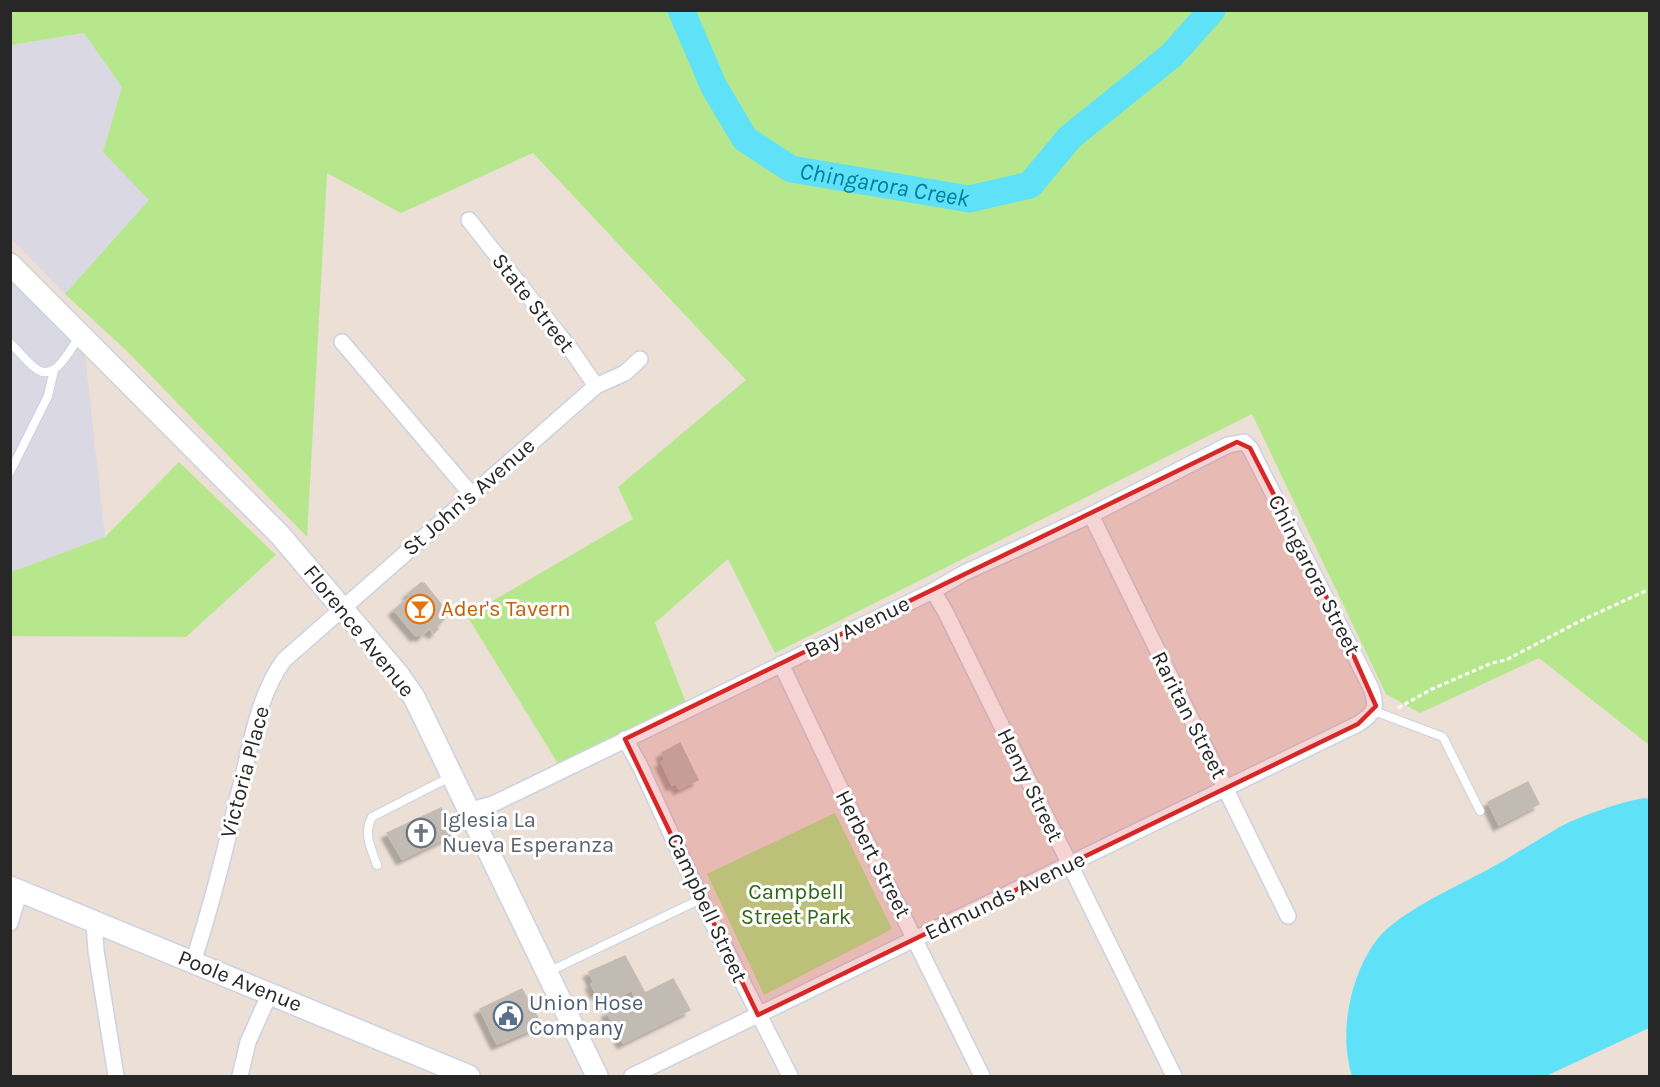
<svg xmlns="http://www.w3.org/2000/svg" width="1660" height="1087" font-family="Karla,sans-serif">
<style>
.industrial{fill:#dad8e2}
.green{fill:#b7e78d}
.water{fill:#5fe2f7}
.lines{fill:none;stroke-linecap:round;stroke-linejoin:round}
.river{stroke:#5fe2f7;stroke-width:27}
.building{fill:#c2bbb3;stroke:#c6bbb0;stroke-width:1.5;filter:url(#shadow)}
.lane-casing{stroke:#cbd2e2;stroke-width:10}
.street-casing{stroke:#cbd2e2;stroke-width:18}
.secondary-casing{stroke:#cbd2e2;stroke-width:24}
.path{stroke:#fff;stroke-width:3;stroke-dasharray:4.5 3;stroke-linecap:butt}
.lane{stroke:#fff;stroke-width:8}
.street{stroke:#fff;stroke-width:15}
.secondary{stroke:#fff;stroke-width:21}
.marked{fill:#d62828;fill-opacity:0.2;stroke:#d62828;stroke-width:4.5;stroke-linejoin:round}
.labels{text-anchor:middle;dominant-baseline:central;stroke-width:6;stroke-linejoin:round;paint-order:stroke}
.street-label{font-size:22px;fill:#272727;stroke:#fff}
.food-label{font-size:22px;fill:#c56008;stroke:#fff;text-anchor:start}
.worship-label{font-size:22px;fill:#5b616d;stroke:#fff;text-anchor:start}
.park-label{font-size:22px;fill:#2f6713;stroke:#fff}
.service-label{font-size:22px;fill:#4e5e75;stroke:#fff;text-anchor:start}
.water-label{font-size:24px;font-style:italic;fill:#037c9e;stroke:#fff}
</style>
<defs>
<filter id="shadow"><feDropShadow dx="-5.5" dy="5.5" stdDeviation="1.5" flood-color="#0004"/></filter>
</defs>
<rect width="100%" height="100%" fill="#ebdfd6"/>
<g class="industrial">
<path d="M84,32L123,87L103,152L150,200L65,294L11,238L10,45Z"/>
<path d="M10,268L83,337L105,537L11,572Z"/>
</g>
<g class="green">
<path d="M10,11H1649V745L1539,658L1420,713L1386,694L1252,414L775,653L728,559L655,623L688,708L562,770L467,616L633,519L618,487L746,380L533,153L401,213L327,173L307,537L128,352L65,294L149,200L103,152L122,87L84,33L11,45Z"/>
<path d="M179,462L276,555L186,637L11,636V572L105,537Z"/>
<path d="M835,813L892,929L764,995L707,874Z"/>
</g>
<path class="water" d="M1644,798L1650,799L1649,1028L1546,1076H1352C1339,1035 1349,981 1373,945C1393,914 1454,888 1487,870C1511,857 1534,842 1558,828C1577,817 1621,802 1644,798Z"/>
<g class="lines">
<path class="river" id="s1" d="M681,10L714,87L745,139L791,169L969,199L1030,185L1070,137L1172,55L1212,10"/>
</g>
<g class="building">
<path d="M421,583H424L448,613L445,616L441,612L440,613L445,618L436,627L438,629L434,633L429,629L421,636L418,634L416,636L394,610L411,596L408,594Z"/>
<path d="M680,743L698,780L679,789L676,783L672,785L661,762L665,760L662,753Z"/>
<path d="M1528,782L1539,804L1499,825L1488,802Z"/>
<path d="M441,808L454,834L402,859L387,833Z"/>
<path d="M625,956L645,993L673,979L690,1010L623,1043L607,1012L635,998L632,990L604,1004L599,992L596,993L591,984L594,983L589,972Z"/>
<path d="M522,989L539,1020L534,1022L537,1027L497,1044L480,1009Z"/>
</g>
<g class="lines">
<g class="lane-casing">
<g id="lane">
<path d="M10,343C19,351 28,364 38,370C56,381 71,348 79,337"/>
<path d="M10,472L48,396L54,370"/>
<path d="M1374,711L1443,737L1480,811"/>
<path d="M377,865C371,848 363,833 372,817L450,777"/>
<path d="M548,972L701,899"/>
</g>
</g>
<g class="street-casing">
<g id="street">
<path d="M469,220L574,354L596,386"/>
<path d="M342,342L472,495"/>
<path d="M1091,515L1288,916"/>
<path d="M933,591L945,611L1174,1076"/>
<path d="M781,664L843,794L982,1076"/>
<path d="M625,739L640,766L705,908L790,1076"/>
<path d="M468,811L493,804L933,591L964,573L1091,515L1228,445L1244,442L1250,448L1371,688C1378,708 1375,713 1358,724L632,1076"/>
<path d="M94,921L96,951L116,1076"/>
<path d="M10,923L20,891"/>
<path d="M193,962C213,902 227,841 242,780C252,740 259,694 284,660L596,386L625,373L640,359"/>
<path d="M240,1076L248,1042L270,993"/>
</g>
</g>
<g class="secondary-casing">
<g id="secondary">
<path d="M10,264L280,535L398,674L414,697L597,1076"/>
<path d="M10,887L469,1076"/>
</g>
</g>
<path class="path" d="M1398,708L1432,689L1492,663L1506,660L1580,621L1650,589"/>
<use href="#lane" class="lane"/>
<use href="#street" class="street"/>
<use href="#secondary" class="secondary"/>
</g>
<path class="marked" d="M1237,442L1250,448L1335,614L1376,706L1358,724L758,1015L625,739Z"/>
<defs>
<g id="bar-ring" transform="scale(1.5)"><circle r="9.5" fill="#fff" stroke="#e8710a" stroke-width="1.5"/><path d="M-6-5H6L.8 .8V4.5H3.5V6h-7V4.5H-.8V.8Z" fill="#e8710a"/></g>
<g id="church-ring" transform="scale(1.5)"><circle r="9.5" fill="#fff" stroke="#6b7280" stroke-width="1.5"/><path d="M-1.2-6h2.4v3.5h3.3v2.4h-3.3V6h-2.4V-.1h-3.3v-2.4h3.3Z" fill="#6b7280"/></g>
<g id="civic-ring" transform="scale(1.5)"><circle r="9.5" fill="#fff" stroke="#5c6f8a" stroke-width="1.5"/><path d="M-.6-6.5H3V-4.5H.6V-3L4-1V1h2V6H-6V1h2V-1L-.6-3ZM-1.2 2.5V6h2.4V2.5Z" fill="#5c6f8a"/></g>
</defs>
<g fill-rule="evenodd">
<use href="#bar-ring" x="420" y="609"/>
<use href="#church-ring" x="421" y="833"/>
<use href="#civic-ring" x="508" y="1016"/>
</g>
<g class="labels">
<g class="street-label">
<text transform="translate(533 303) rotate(52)">State Street</text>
<text transform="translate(469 497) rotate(-41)">St John's Avenue</text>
<text transform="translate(1314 575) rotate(63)">Chingarora Street</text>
<text transform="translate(857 627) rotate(-26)">Bay Avenue</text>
<text transform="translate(359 631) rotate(51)">Florence Avenue</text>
<text transform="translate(1189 715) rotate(63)">Raritan Street</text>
<text transform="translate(245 772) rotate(-75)">Victoria Place</text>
<text transform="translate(1030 785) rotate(64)">Henry Street</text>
<text transform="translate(873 854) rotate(63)">Herbert Street</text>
<text transform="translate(1005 896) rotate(-26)">Edmunds Avenue</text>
<text transform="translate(707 908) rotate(65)">Campbell Street</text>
<text transform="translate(240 981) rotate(22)">Poole Avenue</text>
</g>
<g class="food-label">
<text x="441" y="609">Ader's Tavern</text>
</g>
<g class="worship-label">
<text x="442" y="820">Iglesia La<tspan x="442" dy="25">Nueva Esperanza</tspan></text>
</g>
<g class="park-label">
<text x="796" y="892">Campbell<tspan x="796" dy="25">Street Park</tspan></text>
</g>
<g class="service-label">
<text x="529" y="1003">Union Hose<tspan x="529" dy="25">Company</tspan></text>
</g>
<g class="water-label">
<text stroke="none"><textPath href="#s1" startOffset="294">Chingarora Creek</textPath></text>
</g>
</g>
<rect width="1660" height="1087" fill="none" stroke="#272727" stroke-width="24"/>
</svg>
